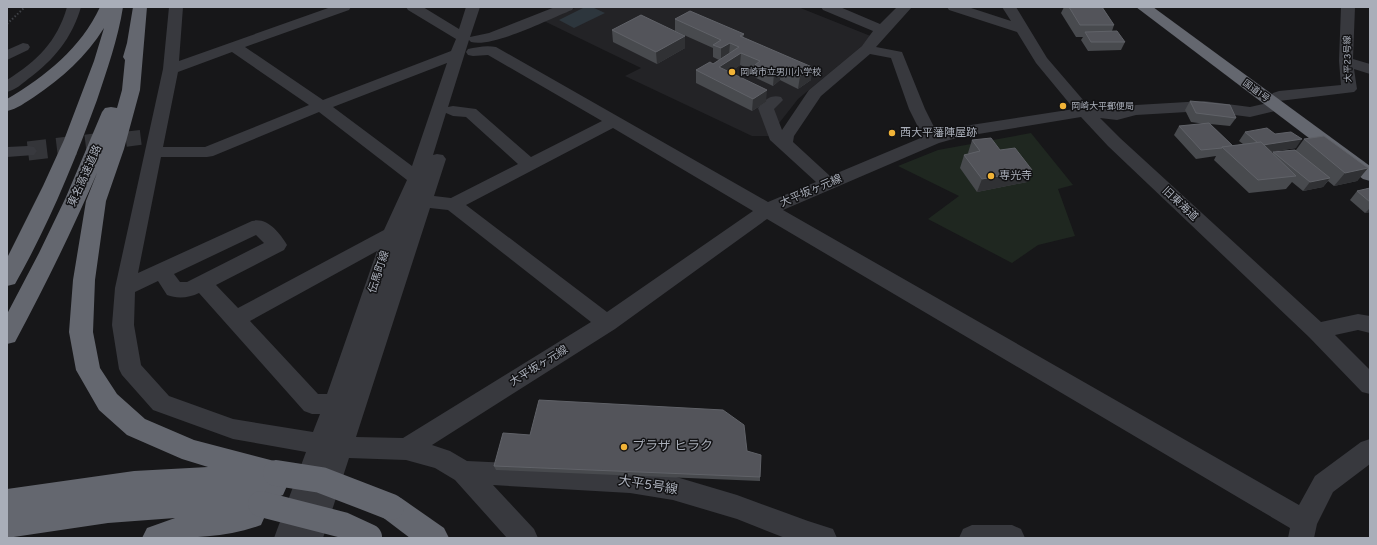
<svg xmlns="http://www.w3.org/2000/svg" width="1377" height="545" font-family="Overpass,'Noto Sans JP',sans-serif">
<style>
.built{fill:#232326}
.green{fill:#1f2720}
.water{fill:#2d363d}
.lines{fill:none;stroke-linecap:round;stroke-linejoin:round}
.minor-tunnel-far1{stroke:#343539;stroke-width:15;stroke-dasharray:15 8;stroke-linecap:butt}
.minor-tunnel{stroke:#343539;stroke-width:19;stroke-dasharray:19 10;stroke-linecap:butt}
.path{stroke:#3e4045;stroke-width:2;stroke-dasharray:1.5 2;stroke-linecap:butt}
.minor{fill:#38393e;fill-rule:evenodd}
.highway{fill:#64676f;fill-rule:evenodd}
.highway-bridge{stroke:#64676f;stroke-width:26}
.wall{fill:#484a4e}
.shaded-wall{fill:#303134}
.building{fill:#53545a;stroke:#606268}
.poi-dot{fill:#f1b337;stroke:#121214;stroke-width:1.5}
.labels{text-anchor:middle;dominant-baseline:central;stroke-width:3;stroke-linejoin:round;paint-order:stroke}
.far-street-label{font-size:9px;fill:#a9aeb9;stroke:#121214}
.far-poi-label{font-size:9px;fill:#a9aeb9;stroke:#121214;text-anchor:start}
.poi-label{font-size:11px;fill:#a9aeb9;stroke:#121214;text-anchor:start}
.street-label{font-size:11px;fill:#a9aeb9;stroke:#121214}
.near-poi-label{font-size:13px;fill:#a9aeb9;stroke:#121214;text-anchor:start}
.near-street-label{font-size:13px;fill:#a9aeb9;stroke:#121214}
</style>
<rect width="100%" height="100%" fill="#171719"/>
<path class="built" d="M577,7H798L873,37L798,99L769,136H752L625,76L641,68L544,21Z"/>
<path class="green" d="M1031,133L1073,185L1058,189L1075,236L1038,245L1012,263L928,219L959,196L898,166L938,150Z"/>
<path class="water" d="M585,7H592L605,13L574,28L559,20Z"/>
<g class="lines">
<path class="minor-tunnel-far1" d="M103,142L144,137"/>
<path class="minor-tunnel" d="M28,151L111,141"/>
<path class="path" d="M7,24L25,7"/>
<g class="minor">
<path d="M67,7H81C72,38 54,60 28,79C22,84 15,90 7,92V80C37,61 57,42 67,7Z"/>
<path d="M169,7H183L179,61L331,7H351L349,10L245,47L323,100L451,51L456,39L408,10L406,7H423L459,29L466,7H480L470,37L489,33L555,7H574L572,10C549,19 493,48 471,42L469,40L448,107L453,106L476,109L531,157L602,121L488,55L473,56L468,55L466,52L468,49C477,47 487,45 496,47L768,202L816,182L770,140L758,108C764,100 771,94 781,97L783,100L774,109L782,130L809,90L862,46L873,31L823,10L821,7H840L880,24L897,7H912L876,47L902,52L925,109L937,133L958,127L1074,109L1036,63L1017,32L949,10L947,7H968L1011,21L1002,7H1016L1047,58L1090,108L1117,110L1136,105L1204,101L1250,107L1277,101L1283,103L1285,106L1283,109L1250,117L1204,111L1136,115L1117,120L1100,118L1120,138L1321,322L1358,314L1370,316V333L1358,330L1335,335L1370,370V394L1362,392L1309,337L1108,146L1081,117L960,137L939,143L783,210L1299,505L1315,476L1361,442L1370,439V464L1333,492L1317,524L1314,538H1288L1290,528L767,219L615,329L432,445L450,451L467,461L630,469L673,476L737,495L808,521L833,529L837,538H785L737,519L673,500L630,493L493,485L534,529L538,538H507L455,480L435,468L406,460L349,458L323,538H274L306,452L233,439L153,410L122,375L119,369L112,325L115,288L163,69ZM232,52L309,105L205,147H163L178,72ZM870,54L891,58L909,109L923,137L830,176L793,142L794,136L821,96ZM447,63L412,166L333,107ZM319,112L407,180L384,230L238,308L216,285L284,250L287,245C280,233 267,217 252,221L138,273L161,157H207L213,156ZM446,113L453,116L466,117L518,164L451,198L434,196L446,159L443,155L437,154L433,155ZM613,128L753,211L607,312L466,205ZM430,208L448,210L591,322L403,438L356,437ZM256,235L264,243L187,282H180L174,274ZM377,251L327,394H318L250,321ZM158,281L167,295C177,299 189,298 199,293L304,411L312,414H320L313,432L233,419L169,396L141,365L134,325L135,292Z"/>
<path d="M1341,7H1355L1353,59L1370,64V74L1354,69L1357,89L1354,92L1279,101L1273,99L1271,96L1273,93L1279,91L1341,85L1339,61Z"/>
<path d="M23,43L28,44L30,47L28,50L7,60V50Z"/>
<path d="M28,146L34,147L37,151L34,155L7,157V147Z"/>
<path d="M972,525H1012L1021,529L1025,538H959L963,529Z"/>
</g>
<g class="highway">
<path d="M100,7H123C118,39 107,70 97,100C74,163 48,226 15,284L7,286V258L43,186L64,140L94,61L104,28C86,57 62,78 34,97C26,102 17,109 7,111V99C46,76 81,48 100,7Z"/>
<path d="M133,7H147L140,90L124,149L106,201L95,280L93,332L100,368L117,394L145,419L194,440L286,464L290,473L285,482L287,486L283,495L273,499L275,504L271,513L265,516L261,525C224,539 182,538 142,538L147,528L175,518L108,523L7,538V489L134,471L208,467L182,459L127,435L99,410L76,370L69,332L73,280L86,201L97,173C72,231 45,286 15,342L7,344V314L39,253L66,197L102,112L105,108L111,107L117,108L122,90L125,60L123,57L127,43Z"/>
<path d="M1136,7H1153L1370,166V181L1363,179Z"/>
<path d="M391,494L401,498L444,528L449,538H410L381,516L377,507L381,498Z"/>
</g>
<g class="highway-bridge">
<path d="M276,473L321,480L391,507"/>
<path d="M261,504L343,525L369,537"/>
</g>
</g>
<g class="wall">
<path d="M1064,7H1102L1114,25L1112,31L1125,42L1121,50L1088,51L1081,40L1083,37H1076L1061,13Z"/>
<path d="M675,19L744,34L743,38L811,80L798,89L780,80L773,86L754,77V71L740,65L730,72L766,102L752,111L696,83V70L713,64L719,60L713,57V48L675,31Z"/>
<path d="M612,30L685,48L657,64L613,42Z"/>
<path d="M1190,101L1236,118L1230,126L1210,124L1233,146L1243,144L1239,141L1245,132L1296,148L1270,152L1272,154L1273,152L1296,150L1304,139L1368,168L1357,181L1334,186L1328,181L1323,187L1303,191L1292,182L1286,189L1249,193L1214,160L1216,156L1196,159L1174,135L1179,126L1205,124L1191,122L1185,110Z"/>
<path d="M972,140L1027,182L977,192L960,168L964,155L969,154L968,153Z"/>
<path d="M1370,188V212L1365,213L1350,200L1357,191Z"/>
<path d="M747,451L760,477V481L496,470L494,466Z"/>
</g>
<g class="shaded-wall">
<path d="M685,36V48L657,64L656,52Z"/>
<path d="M730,43L729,55L721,60V48Z"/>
<path d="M741,53L740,65L719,79V67Z"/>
<path d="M812,67L811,80L798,89L800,76Z"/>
<path d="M781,68L780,80L773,86L774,73Z"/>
<path d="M767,90L766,102L752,111L753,99Z"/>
<path d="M1302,139L1296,148L1255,154L1260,145Z"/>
<path d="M1368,168L1357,181L1334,186L1345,173Z"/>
<path d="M1032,170L1027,182L977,192L982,179Z"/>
<path d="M1330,178L1323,187L1303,191L1310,182Z"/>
<path d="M1370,208V212L1365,213Z"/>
</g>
<g class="building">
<path d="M1069,7H1102L1114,25H1080Z"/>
<path d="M690,11L744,34L740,36L812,67L800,76L781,68L774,73L755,65L760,61L741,53L719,67L767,90L753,99L696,70L710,62L713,64L739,47L730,43L721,48L713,45L721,40L675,19Z"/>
<path d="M641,15L685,36L656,52L612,30Z"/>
<path d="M1117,31L1125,42H1091L1085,32Z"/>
<path d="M1190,101L1230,105L1236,118L1196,113Z"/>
<path d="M1209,123L1233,146L1222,147V148L1201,150L1179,126Z"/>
<path d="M1267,128L1275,134L1291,132L1302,139L1263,145L1261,142L1258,143L1245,132Z"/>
<path d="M1324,136L1368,168L1345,173L1304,139Z"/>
<path d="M991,138L1000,150L1015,148L1032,170L982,179L964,155L980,151L972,140Z"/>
<path d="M1261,142L1296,176L1258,180L1222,147Z"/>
<path d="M1295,150L1330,178L1310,182L1273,152Z"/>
<path d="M1370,188V202L1357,191Z"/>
<path d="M539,400L723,410L744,425L747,451L761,455L760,477L494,466L503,433L530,435Z"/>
</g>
<g class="poi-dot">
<circle cx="732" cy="72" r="4"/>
<circle cx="1063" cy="106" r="4"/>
<circle cx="892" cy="133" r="4"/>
<circle cx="991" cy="176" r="4"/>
<circle cx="624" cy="447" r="4"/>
</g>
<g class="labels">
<g class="far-street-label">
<text transform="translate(1348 59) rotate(-91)">大平23号線</text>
<text transform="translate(1256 91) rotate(36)">国道1号</text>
</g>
<g class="far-poi-label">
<text x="740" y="72">岡崎市立男川小学校</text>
<text x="1071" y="106">岡崎大平郵便局</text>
</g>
<g class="poi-label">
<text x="900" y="133">西大平藩陣屋跡</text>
<text x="999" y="176">専光寺</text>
</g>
<g class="street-label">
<text transform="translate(85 176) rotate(-66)">東名高速道路</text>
<text transform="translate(811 191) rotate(-23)">大平坂ヶ元線</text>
<text transform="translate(1180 204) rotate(43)">旧東海道</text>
<text transform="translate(379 272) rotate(-72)">伝馬町線</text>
<text transform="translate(539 366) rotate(-32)">大平坂ヶ元線</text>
</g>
<g class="near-poi-label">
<text x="632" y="447">プラザ ヒラク</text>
</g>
<g class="near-street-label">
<text transform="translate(648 486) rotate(9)">大平5号線</text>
</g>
</g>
<rect width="1377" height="545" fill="none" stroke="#a9aeb9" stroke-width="16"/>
</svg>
